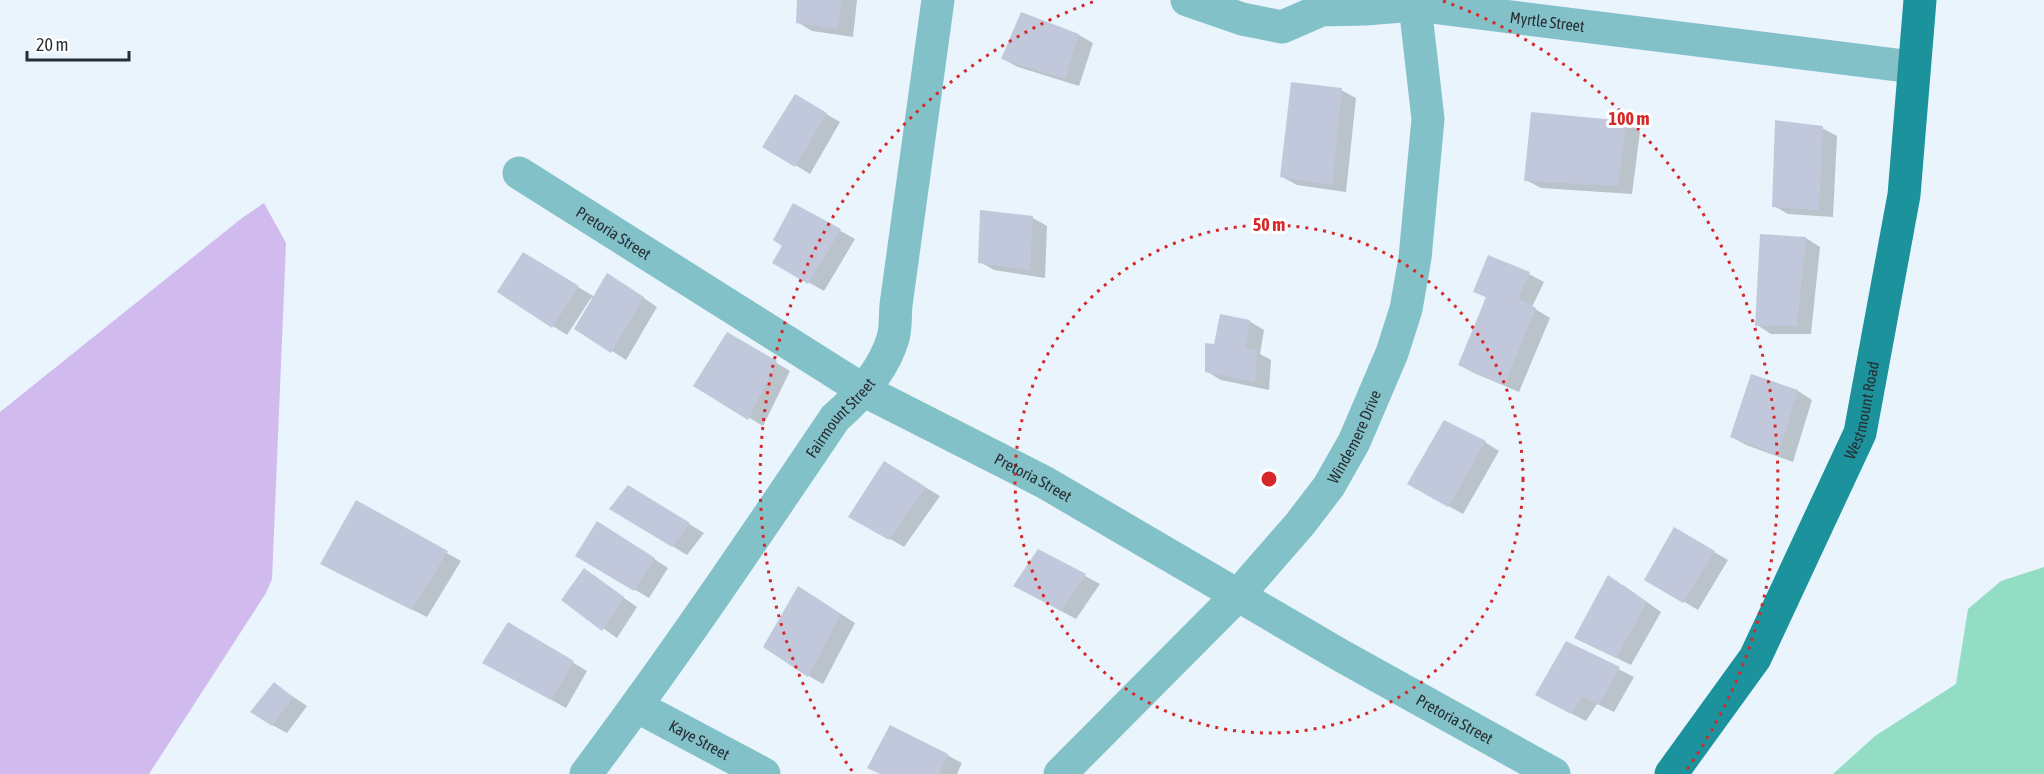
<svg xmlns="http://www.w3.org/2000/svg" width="2044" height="774" font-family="'Asap Condensed',sans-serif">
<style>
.green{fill:#d1baee}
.water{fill:#92ddc4}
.shadow{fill:#0003}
.building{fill:#c2c8db}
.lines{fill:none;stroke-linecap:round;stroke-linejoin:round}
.minor{stroke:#83c1c8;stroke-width:33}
.major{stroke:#1c929c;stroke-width:33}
.ring{fill:none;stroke:#d62828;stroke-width:3;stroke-dasharray:3 6}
.labels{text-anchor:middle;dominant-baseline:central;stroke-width:6;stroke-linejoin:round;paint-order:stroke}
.street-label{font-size:16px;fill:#282f34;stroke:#fff}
.centre{fill:#d62828;stroke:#fff;stroke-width:3}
.ring-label{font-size:18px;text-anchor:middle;font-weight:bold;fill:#d62828;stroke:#fff;stroke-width:6;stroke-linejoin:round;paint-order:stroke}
</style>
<rect width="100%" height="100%" fill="#e9f4fc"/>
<path class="green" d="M264,203L286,243L272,579L266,593L149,774H0V412L242,218Z"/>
<path class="water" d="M2044,567V774H1833L1875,736L1956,684L1968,609L2001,581Z"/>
<g class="shadow">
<path d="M798,0H857L853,37L812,31L797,22Z"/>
<path d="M1079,35L1093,43L1079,86L1018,67L1003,59Z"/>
<path d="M1341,90L1356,98L1346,192L1297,185L1282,177Z"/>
<path d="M795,96L840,122L810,174L764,146Z"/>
<path d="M1625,123L1640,131L1632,194L1541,188L1526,180Z"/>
<path d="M1822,128L1837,136L1833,217L1788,214L1774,206Z"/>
<path d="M794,205L855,239L824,291L774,263L784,245Z"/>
<path d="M1033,218L1047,226L1045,278L994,270L980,262Z"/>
<path d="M1806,238L1820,247L1811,334H1771L1757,325Z"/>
<path d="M523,255L595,297L622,283L657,307L626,360L612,351L594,299L591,298L567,335L499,292Z"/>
<path d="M1489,257L1529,274L1544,282L1532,307L1550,318L1519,392L1474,373L1459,365L1487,298L1475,291Z"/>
<path d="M1249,321L1264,330L1260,354L1271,360L1269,390L1221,380L1206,371L1216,346Z"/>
<path d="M728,334L790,371L763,426L695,386Z"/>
<path d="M1798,391L1812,400L1793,462L1746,445L1732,437Z"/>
<path d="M1485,442L1499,451L1463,514L1409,484Z"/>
<path d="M884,463L940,496L904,547L850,516Z"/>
<path d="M628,487L704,533L687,555L611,509Z"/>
<path d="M357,502L461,561L427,617L336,572Z"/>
<path d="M1674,529L1728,560L1698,610L1646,579Z"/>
<path d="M612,531L668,568L649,598L577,555Z"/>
<path d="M1038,551L1100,584L1076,619L1030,594Z"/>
<path d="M584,570L637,607L617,638L563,600Z"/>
<path d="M1623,585L1661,612L1631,665L1576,638Z"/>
<path d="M813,596L855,623L823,684L809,676Z"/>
<path d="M508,624L587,671L566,708L498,670Z"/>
<path d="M1567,643L1634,677L1614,712L1597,704L1586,721L1551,703Z"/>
<path d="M274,684L307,706L287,733L272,725Z"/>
<path d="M947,755L962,763L957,774H881Z"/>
</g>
<g class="building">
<path d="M797,0H842L838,29L796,23Z"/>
<path d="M1021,12L1079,34L1065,79L1001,59Z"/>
<path d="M1291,82L1342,88L1332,185L1280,177Z"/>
<path d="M795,94L827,113L795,167L762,147Z"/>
<path d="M1531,112L1626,121L1618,186L1524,181Z"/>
<path d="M1775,120L1823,126L1819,210L1772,207Z"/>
<path d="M793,203L841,229L808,284L772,263L782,246L773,240Z"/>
<path d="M980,210L1033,216L1030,270L978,263Z"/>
<path d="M1760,234L1806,237L1797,326H1755Z"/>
<path d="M523,252L579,286L552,328L497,292Z"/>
<path d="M1488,255L1530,272L1518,298L1536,308L1504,385L1458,365L1486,297L1473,292Z"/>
<path d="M607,273L644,297L611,353L574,329Z"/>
<path d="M1220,314L1250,320L1245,349L1257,350L1255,382L1205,372V343L1214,344Z"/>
<path d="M727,332L777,361L748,420L693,386Z"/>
<path d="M1751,374L1798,390L1778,455L1730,437Z"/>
<path d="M1444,420L1486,441L1448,507L1407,484Z"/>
<path d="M884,461L926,487L889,540L848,517Z"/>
<path d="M628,485L690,523L672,547L609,509Z"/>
<path d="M356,500L448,551L412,610L320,564Z"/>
<path d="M597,521L655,558L634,591L575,556Z"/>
<path d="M1674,527L1715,551L1683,603L1644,580Z"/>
<path d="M1038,549L1086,574L1061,611L1013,586Z"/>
<path d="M584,568L624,597L602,631L561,600Z"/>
<path d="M1608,575L1647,602L1616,658L1574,638Z"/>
<path d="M798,586L841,614L808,677L763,647Z"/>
<path d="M508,622L574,661L551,700L482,663Z"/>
<path d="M1566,641L1620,667L1599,705L1582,697L1571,714L1535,695Z"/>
<path d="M274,682L293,697L272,726L250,712Z"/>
<path d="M890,725L948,754L939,774H880L867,768Z"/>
</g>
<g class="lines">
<g class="minor">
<path id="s1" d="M1187,0L1242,19L1282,27L1321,10L1365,9L1415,5L1913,67"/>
<path id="s2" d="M519,173L863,390L1044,482L1340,655L1554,774"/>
<path id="s3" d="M636,706L764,774"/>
<path id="s4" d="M586,774C673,658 754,538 835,418C859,397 884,370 893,338C896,328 895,316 896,305L938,0"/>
<path id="s5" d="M1060,774L1238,595L1300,524L1329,486L1354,442L1392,353L1406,309L1415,258L1428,119L1415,5L1417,0"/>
</g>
<path class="major" id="s6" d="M1671,774L1755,658L1860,433L1904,195L1920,0"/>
</g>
<g class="ring">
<circle cx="1269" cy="479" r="254"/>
<path d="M852 771A509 509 0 0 1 1095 1M1443 1A509 509 0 0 1 1686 771"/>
</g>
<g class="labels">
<g class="street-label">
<text stroke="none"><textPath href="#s1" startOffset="369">Myrtle Street</textPath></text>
<text stroke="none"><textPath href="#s2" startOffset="112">Pretoria Street</textPath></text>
<text stroke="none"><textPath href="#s6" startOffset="414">Westmount Road</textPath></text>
<text stroke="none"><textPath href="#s4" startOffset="438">Fairmount Street</textPath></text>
<text stroke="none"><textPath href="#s5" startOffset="450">Windemere Drive</textPath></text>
<text stroke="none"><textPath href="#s2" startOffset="598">Pretoria Street</textPath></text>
<text stroke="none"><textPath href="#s2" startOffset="1084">Pretoria Street</textPath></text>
<text stroke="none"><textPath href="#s3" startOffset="72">Kaye Street</textPath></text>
</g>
</g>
<circle cx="1269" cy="479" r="9" class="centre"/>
<g class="ring-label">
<text x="1629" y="125">100 m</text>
<text x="1269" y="231">50 m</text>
</g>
<path d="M27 51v9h102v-9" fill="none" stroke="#282f34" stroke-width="3"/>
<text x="36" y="51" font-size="18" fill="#282f34" stroke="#ffffff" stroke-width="4.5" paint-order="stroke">20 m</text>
</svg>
